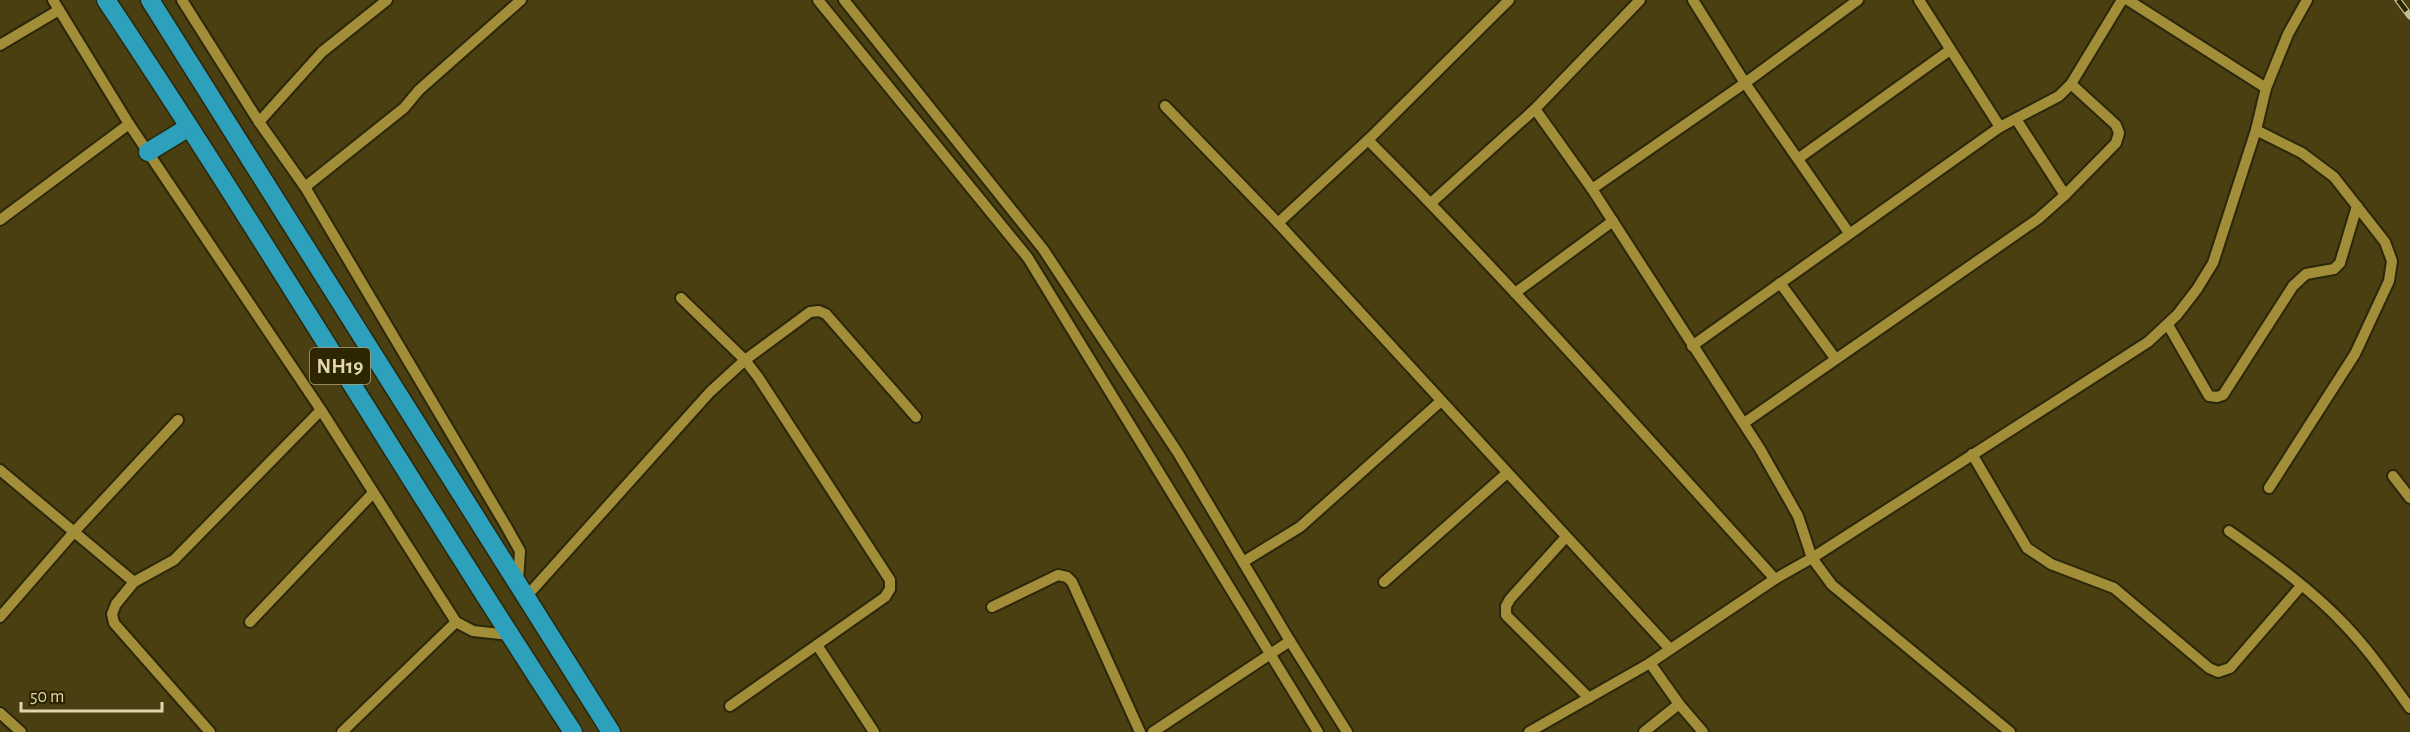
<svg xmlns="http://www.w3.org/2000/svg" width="2410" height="732" font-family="'Alegreya Sans',sans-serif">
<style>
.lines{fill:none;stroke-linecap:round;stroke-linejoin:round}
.minor-casing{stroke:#2c260a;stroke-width:14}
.highway-casing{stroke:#2c260a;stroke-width:21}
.minor{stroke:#a28e38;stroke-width:10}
.highway{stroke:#2da1bb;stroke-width:18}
.rail-casing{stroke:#c6bd93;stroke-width:7}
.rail{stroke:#2e2601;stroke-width:4.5;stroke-dasharray:14;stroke-linecap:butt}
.labels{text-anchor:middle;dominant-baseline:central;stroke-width:4.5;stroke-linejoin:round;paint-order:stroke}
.shield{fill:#2e2601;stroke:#aba27a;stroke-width:1.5}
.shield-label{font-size:21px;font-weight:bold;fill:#e0d7ae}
</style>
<rect width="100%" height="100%" fill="#493f10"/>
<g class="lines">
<g class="minor-casing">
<g id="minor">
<path d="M53,0L129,124L321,410L456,622L473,631L510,635"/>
<path d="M182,0L259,122L305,187L506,526L520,551L518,582"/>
<path d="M818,0L1028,258L1318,732"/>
<path d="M844,0L1043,249L1178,453L1290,641L1347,732"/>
<path d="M1693,0L1745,83L1849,233"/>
<path d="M1919,0L2000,127"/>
<path d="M2128,0L2266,88"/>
<path d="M0,45L59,10"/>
<path d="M1165,106L1278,223L1670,649"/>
<path d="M1535,109L1592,189L1760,449L1798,516L1812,558L1832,585L2010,732"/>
<path d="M2016,119L2065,195"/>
<path d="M259,122L322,52L387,0"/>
<path d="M2256,130L2302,153L2334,177L2385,242L2392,261L2389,281L2355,354L2269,488"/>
<path d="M1368,140C1509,281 1641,431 1775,579"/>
<path d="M1799,158L1950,50"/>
<path d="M305,187L404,108L419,90L521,0"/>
<path d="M1592,189L1745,83L1858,0"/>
<path d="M1431,203L1535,109L1640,0"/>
<path d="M0,220L129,124"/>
<path d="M1278,223L1368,140L1509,0"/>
<path d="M1780,283L1835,358"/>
<path d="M1515,293L1613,221"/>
<path d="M681,298L745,360L758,377L890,580V589L885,597L730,706"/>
<path d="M2168,325L2209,396L2217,397L2223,395L2293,286L2306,274L2334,269L2340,263L2357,206"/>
<path d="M1692,346L2000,127L2059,96L2071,84L2122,0"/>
<path d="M1744,423L2038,219L2065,195L2116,143L2119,133L2116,125L2071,84"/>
<path d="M1972,454L2027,548L2051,564L2114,588L2209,668L2218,672L2230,668L2301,586"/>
<path d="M0,470L134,582"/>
<path d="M2393,476L2410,498"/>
<path d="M2229,531C2269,559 2311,589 2344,624C2369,650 2389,679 2410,708"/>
<path d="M1566,537L1510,599L1506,606V615L1589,698"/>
<path d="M1243,562L1300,527L1441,401"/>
<path d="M1384,582L1507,473"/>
<path d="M526,597L710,392L745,360L810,312L819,311L826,314L916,417"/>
<path d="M992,607L1058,575L1067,577L1072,582L1140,732"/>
<path d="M0,617L74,532L178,420"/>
<path d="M250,622L373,493"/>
<path d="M817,645L874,732"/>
<path d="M1650,663L1679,704L1703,732"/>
<path d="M0,713L21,732"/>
<path d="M210,732L114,623L112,614L116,604L134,582L174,560L321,410"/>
<path d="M342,732L456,622"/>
<path d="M1153,732L1290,641"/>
<path d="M1529,732L1650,663L1775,579L1812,558L2148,342L2177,315L2197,289L2213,263L2256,130L2266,88L2288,34L2307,0"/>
<path d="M1644,732L1679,704"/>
</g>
</g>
<g class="highway-casing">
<g id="highway">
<path d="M106,0C267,241 414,490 573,732"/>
<path d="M150,0L611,732"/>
<path d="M148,152L189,127"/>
</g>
</g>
<use href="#minor" class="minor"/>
<use href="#highway" class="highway"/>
<g class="rail-casing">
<path id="rail" d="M2398,0L2410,16"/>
</g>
<use href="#rail" class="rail"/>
</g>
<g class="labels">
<rect class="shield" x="310" y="348" width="60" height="36" rx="4.5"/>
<g class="shield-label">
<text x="340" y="366">NH19</text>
</g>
</g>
<path d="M21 702v9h141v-9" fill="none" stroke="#e0d7ae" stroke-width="3"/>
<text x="30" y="702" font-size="18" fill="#e0d7ae" stroke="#2e2601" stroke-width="4.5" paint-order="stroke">50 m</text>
</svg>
